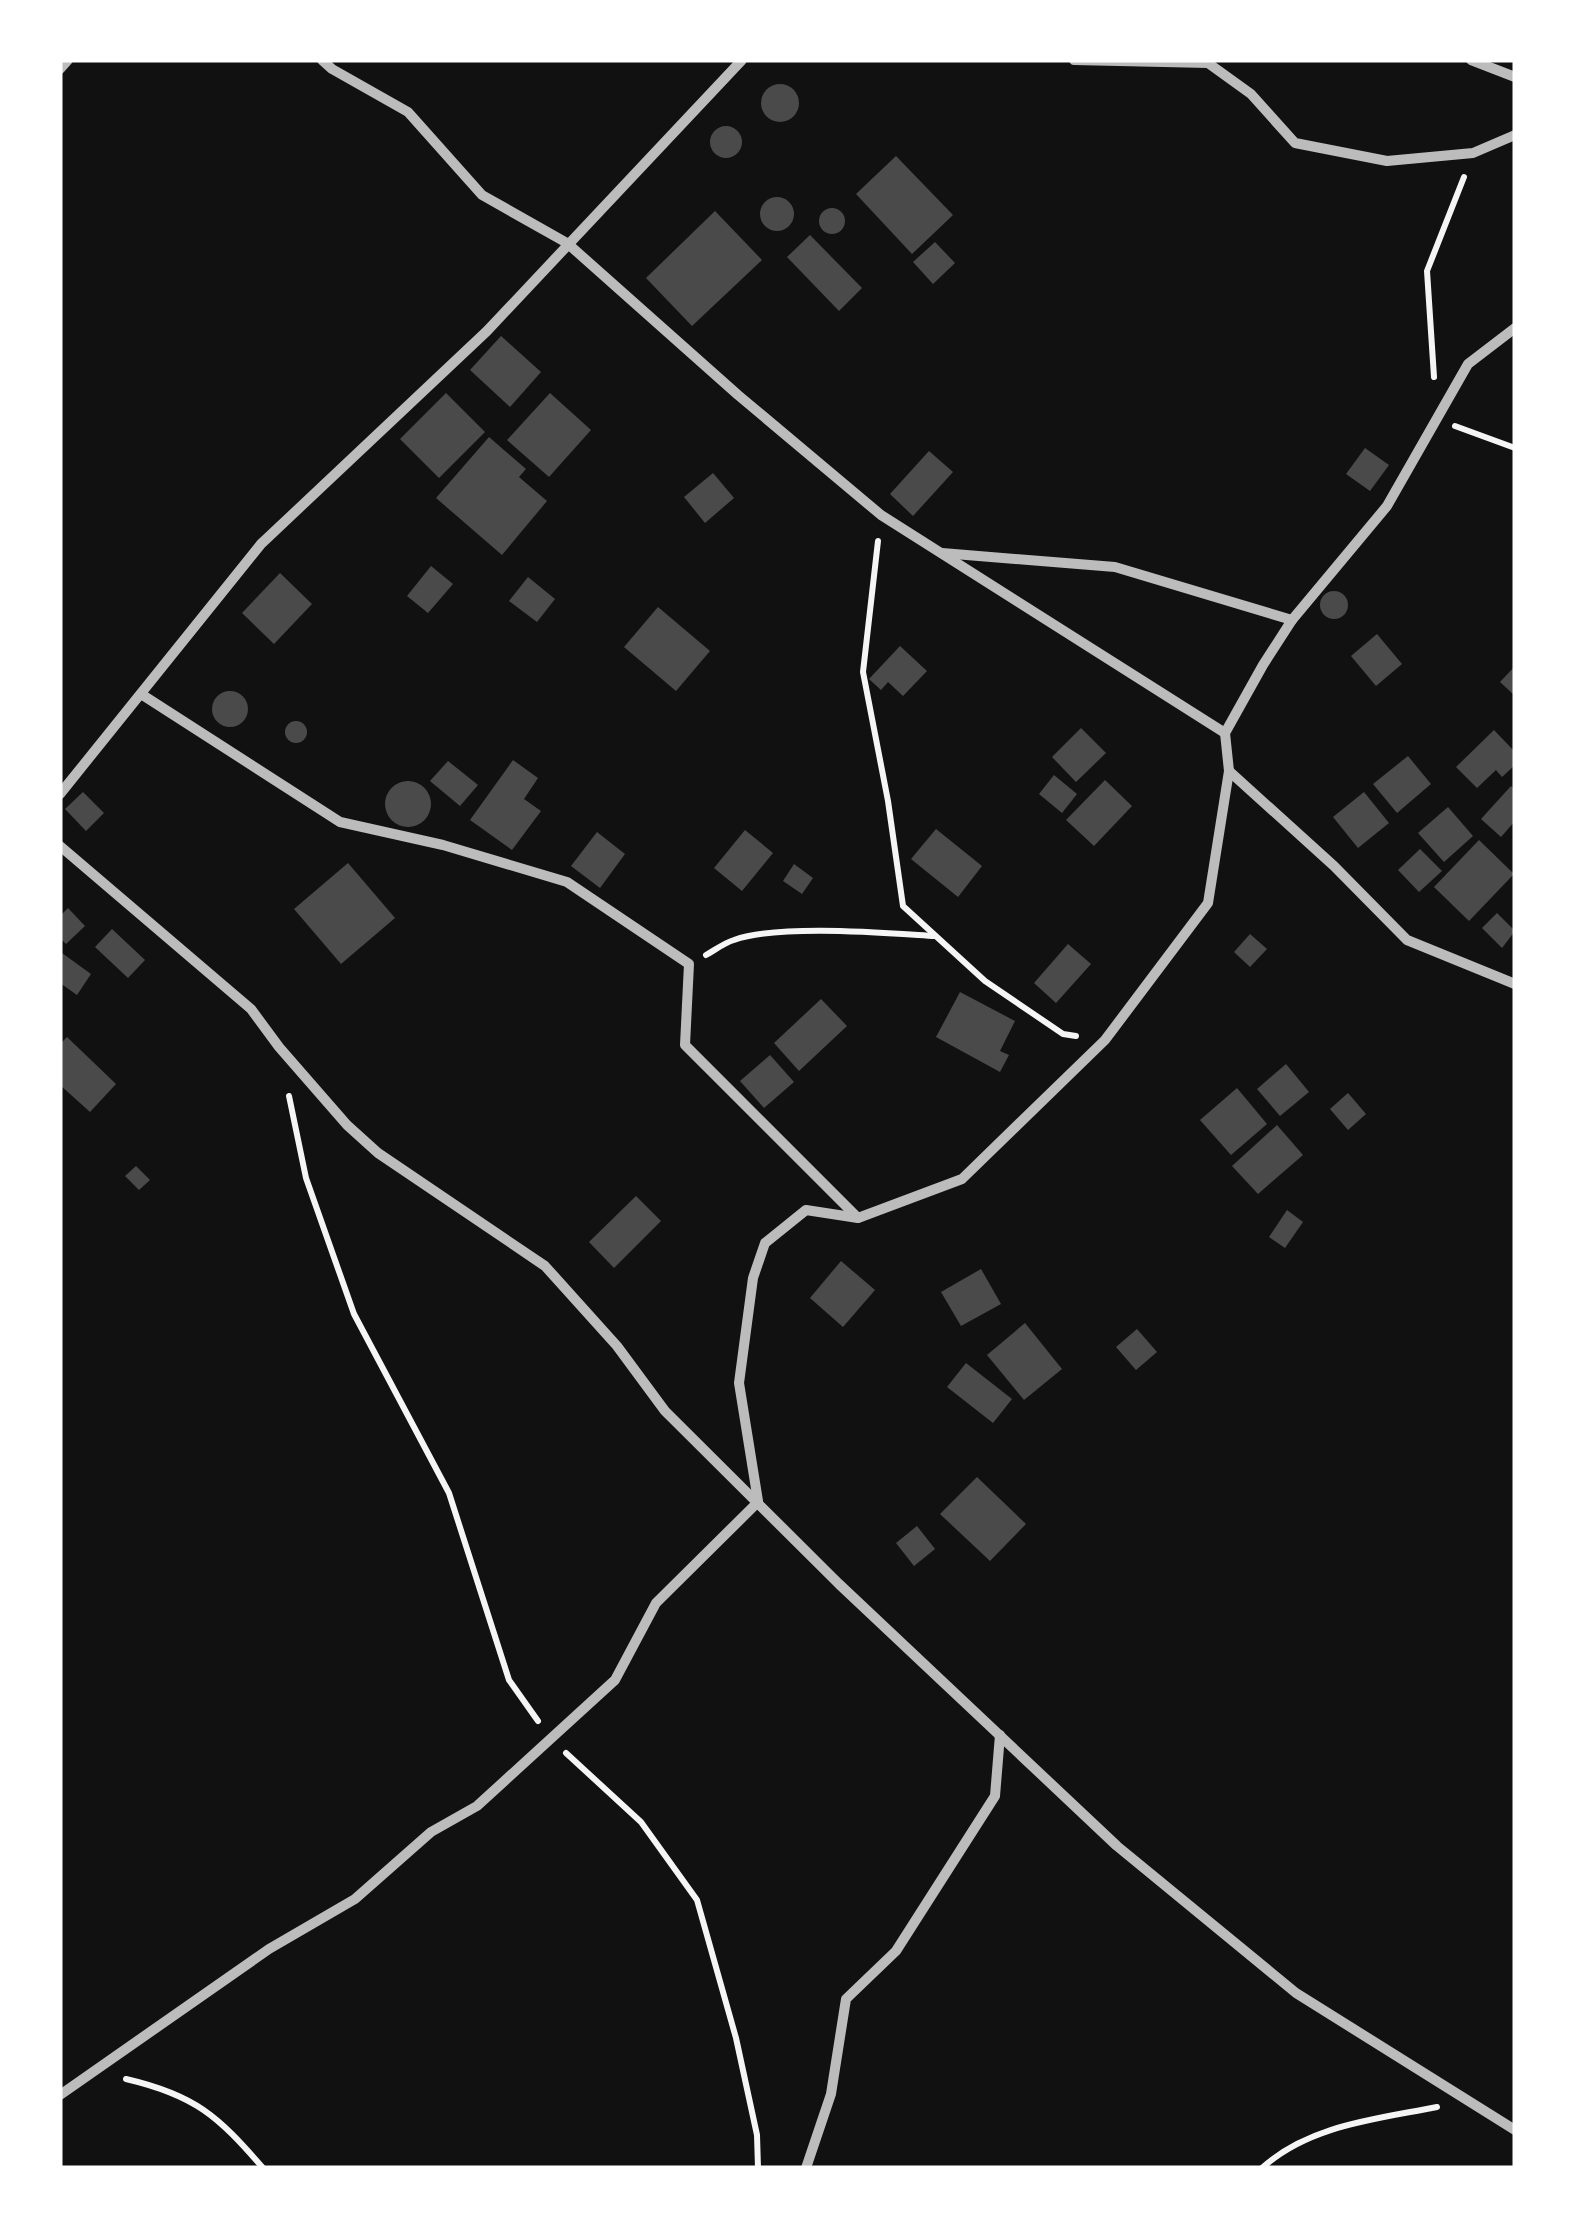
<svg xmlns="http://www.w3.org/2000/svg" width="1575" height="2228" font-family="Barlow,sans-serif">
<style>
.building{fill:#4a4a4a}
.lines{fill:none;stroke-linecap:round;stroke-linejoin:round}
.path{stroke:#f5f5f5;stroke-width:6}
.minor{stroke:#bcbcbc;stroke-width:10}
</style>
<rect width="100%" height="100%" fill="#111"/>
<g class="building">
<circle cx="780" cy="103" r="19"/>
<circle cx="726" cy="142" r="16"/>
<path d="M896,156L953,215L912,254L856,194Z"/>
<circle cx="777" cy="214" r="17"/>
<circle cx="832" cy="221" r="13"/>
<path d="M715,211L762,260L692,326L646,278Z"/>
<path d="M810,235L862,288L839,311L787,257Z"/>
<path d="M935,242L955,263L933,284L913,262Z"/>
<path d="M501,336L541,372L510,407L470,370Z"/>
<path d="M446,393L485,432L439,478L400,439Z"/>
<path d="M550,393L591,430L549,477L507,440Z"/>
<path d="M489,437L526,469L519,477L547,501L502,555L436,498Z"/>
<path d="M1365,448L1389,465L1370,491L1346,474Z"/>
<path d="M929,451L953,472L913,516L890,494Z"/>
<path d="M713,473L734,498L705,523L684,497Z"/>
<path d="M431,566L453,584L428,613L407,596Z"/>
<path d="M280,573L312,604L274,644L242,613Z"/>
<path d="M528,577L555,599L537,622L509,601Z"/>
<circle cx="1334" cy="605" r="14"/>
<path d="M658,607L710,651L676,691L624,647Z"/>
<path d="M1377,634L1402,664L1376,686L1351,656Z"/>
<path d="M900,646L927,671L903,696L888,682L881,690L869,679Z"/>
<path d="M1515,666V696L1500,682Z"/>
<circle cx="230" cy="709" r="18"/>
<circle cx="296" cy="732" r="11"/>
<path d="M1081,728L1106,753L1076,782L1052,757Z"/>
<path d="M1494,730L1515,752V765L1502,777L1496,770L1477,788L1456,767Z"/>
<path d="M1408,756L1431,784L1397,813L1373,784Z"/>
<path d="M513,760L538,778L524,799L541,811L512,850L470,820Z"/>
<path d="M448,761L478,785L460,806L430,781Z"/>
<path d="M1054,775L1077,794L1062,813L1039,794Z"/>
<path d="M1105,780L1132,806L1094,846L1066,820Z"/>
<circle cx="408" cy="804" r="23"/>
<path d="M1511,786L1515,790V821L1501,837L1481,819Z"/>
<path d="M83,792L104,813L86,831L65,809Z"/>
<path d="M1364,792L1389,823L1358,848L1333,817Z"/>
<path d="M1448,807L1473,836L1444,862L1418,833Z"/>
<path d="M936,829L982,866L958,897L911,859Z"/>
<path d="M745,830L773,853L742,891L714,868Z"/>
<path d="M597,832L625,854L600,888L571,866Z"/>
<path d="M1479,840L1514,874L1469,921L1434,887Z"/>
<path d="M1420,849L1442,871L1419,892L1398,870Z"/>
<path d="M348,863L395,918L341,964L294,909Z"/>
<path d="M794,864L813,878L802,894L783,881Z"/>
<path d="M68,908L85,926L66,944L60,938V916Z"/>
<path d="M1497,913L1515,931L1502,948L1482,928Z"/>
<path d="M112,929L145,960L128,978L95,947Z"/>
<path d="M1250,934L1267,949L1250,967L1234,952Z"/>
<path d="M1068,944L1091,964L1056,1003L1034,983Z"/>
<path d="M62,953L91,974L77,995L60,983Z"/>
<path d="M960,992L1015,1021L1000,1051L1009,1055L1000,1072L936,1037Z"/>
<path d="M821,999L847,1026L799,1071L774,1043Z"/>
<path d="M67,1037L116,1084L90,1112L60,1085V1044Z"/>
<path d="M770,1055L794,1082L764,1108L740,1081Z"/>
<path d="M1286,1064L1309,1092L1280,1116L1257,1089Z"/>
<path d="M1237,1088L1267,1124L1231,1155L1200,1120Z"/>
<path d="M1348,1093L1366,1114L1348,1130L1330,1109Z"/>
<path d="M1277,1125L1303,1155L1258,1194L1232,1166Z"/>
<path d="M136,1166L150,1180L139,1190L125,1176Z"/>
<path d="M636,1196L661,1221L614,1268L589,1242Z"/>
<path d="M1287,1210L1303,1222L1285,1248L1269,1237Z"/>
<path d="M841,1261L875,1290L843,1327L810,1298Z"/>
<path d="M981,1269L1001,1304L961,1326L941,1292Z"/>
<path d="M1025,1323L1062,1369L1024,1400L987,1355Z"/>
<path d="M1137,1329L1157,1352L1136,1370L1116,1347Z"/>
<path d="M966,1363L1012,1399L993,1423L947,1387Z"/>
<path d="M977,1477L1026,1524L990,1561L940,1514Z"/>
<path d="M917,1526L935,1549L914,1566L896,1543Z"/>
</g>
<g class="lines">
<g class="path">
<path d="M1434,377L1427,271L1464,177"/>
<path d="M1455,426L1515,448"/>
<path d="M878,541L863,672L888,801L903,906L985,981L1063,1034L1076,1036"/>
<path d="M706,955C715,950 724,943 734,940C779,924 885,933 935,936"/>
<path d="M289,1096L306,1178L354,1314L449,1493L509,1680L538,1721"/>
<path d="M566,1753L641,1822L697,1900L736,2038L757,2135L758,2168"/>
<path d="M126,2079C195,2095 218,2116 263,2168"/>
<path d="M1262,2168C1309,2125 1377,2119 1437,2107"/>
</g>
<g class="minor">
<path d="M322,60L332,69L408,112L482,195L567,243L738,395L881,515L1225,733"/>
<path d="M1074,60L1208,63L1251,94L1295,143L1387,161L1473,153L1515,135"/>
<path d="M1471,60L1515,77"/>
<path d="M60,69L68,60"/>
<path d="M942,553L1115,567L1292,620"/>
<path d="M141,694L340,822L443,845L567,882L689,964L685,1045L858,1218"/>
<path d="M1229,771L1334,866L1407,940L1515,984"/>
<path d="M60,794L261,544L487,331L742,60"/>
<path d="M60,846L251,1009L279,1047L347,1125L378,1153L545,1266L617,1346L665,1411L839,1584L1117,1846L1296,1993L1515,2130"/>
<path d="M758,1501L739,1383L753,1278L765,1243L806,1210L858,1218L962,1179L1105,1040L1208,903L1229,771L1225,733L1263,665L1292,620L1387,506L1468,364L1515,328"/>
<path d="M60,2095L269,1949L355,1899L431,1832L477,1806L615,1680L656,1603L758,1502"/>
<path d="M806,2168L831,2094L846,1999L896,1951L995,1796L1000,1735"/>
</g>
</g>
<rect width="1575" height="2228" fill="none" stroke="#ffffff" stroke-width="125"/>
</svg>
